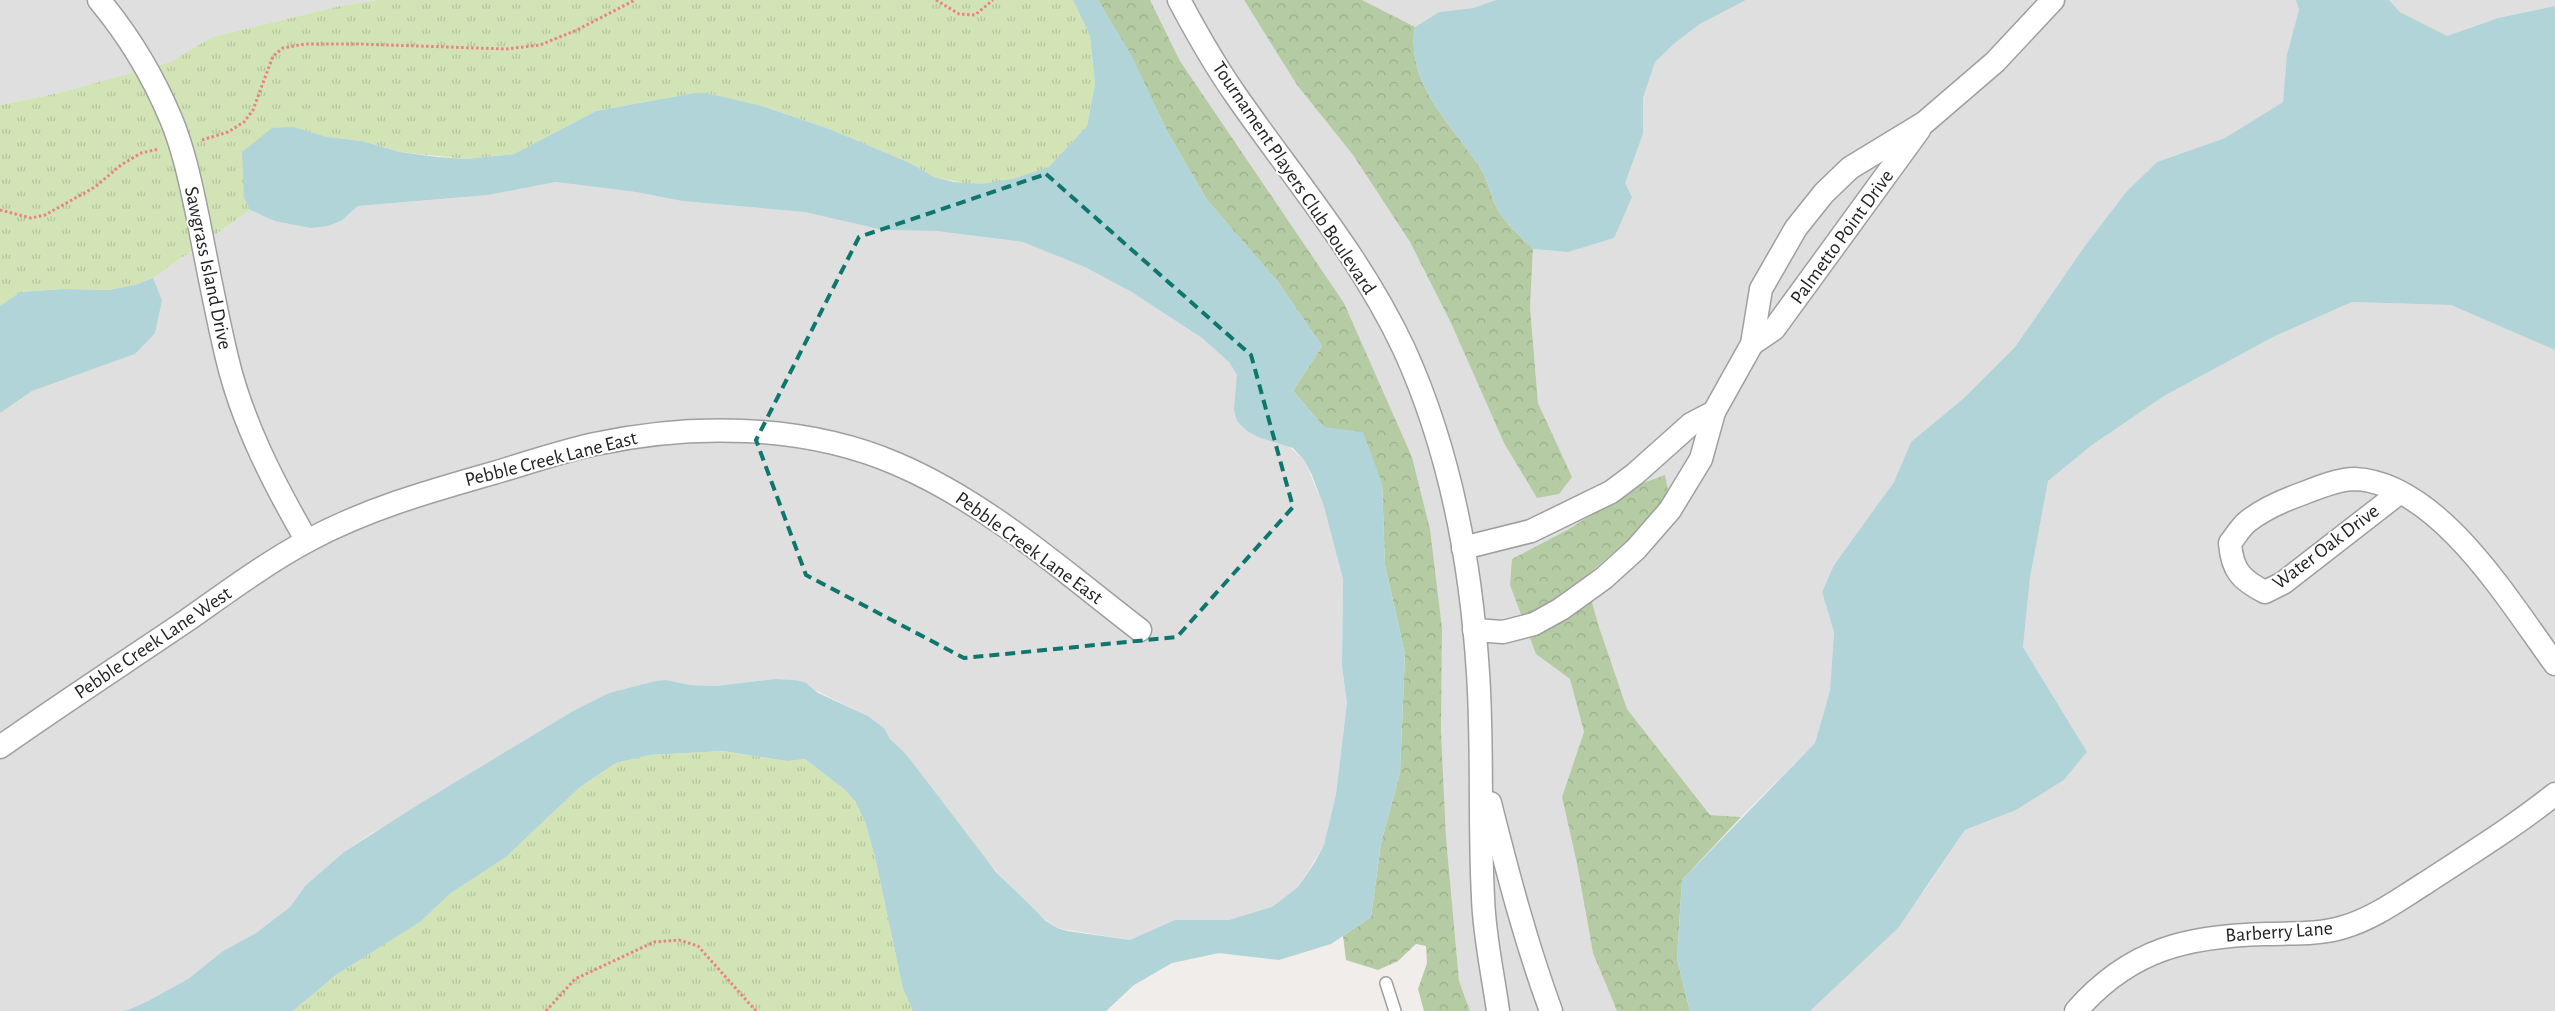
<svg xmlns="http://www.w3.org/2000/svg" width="2555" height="1011" font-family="'Alegreya Sans',sans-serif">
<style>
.residential{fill:#dfdfdf}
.grass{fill:url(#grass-tufts)}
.forest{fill:url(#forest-crowns)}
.water{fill:#b0d4d8}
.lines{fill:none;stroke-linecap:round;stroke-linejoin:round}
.service-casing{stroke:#9f9f9f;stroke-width:14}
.minor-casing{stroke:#9f9f9f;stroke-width:25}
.path{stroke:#ea8283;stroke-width:3;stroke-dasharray:2.5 2.5;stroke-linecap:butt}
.service{stroke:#fff;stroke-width:11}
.minor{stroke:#fff;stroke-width:22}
.marked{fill:none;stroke:#0f766e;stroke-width:4;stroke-dasharray:10 6;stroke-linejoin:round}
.labels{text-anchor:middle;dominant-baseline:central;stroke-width:4;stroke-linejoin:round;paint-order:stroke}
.street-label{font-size:20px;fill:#222;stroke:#fff}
</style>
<defs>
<pattern id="grass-tufts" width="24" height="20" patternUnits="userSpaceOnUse" patternTransform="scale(1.25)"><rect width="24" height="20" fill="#d2e4b6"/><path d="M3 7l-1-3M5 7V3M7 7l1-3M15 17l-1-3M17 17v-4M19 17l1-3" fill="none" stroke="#b4c39c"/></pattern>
<pattern id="forest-crowns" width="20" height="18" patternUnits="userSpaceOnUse" patternTransform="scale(1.25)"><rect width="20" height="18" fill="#b4cba4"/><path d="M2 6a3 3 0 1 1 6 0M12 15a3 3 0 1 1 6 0" fill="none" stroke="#9aae8d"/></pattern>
</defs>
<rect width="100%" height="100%" fill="#f1edea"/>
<g class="residential">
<path d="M0,0H377L340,6L212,37L170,62L59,93L0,105Z"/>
<path d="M1150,0H1244L1297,85L1353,155L1410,242L1451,323L1504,443L1572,477L1538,403L1530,307L1533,249L1568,252L1624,184L1643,134V98L1655,62L1676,42L1700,24L1746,0H2296L2299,10L2287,54L2283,102L2225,138L2157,162L2127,191L2087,243L2015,347L1964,398L1911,442L1894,482L1834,565L1822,592L1834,632L1830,691L1815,743L1741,817L1710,815L1627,709L1598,624L1584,577L1640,530L1569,529L1512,559L1536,654L1570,679L1584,732L1562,797L1577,864L1593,953L1617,1011H1470L1459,981L1446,837L1441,731L1442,628L1430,529L1412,457L1344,303L1180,61Z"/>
<path d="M1362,0H1496L1473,8L1439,12L1415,27Z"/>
<path d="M2389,0H2555V6L2498,18L2447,36L2400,12Z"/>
<path d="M556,182L636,192L682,201L806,212L883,230L936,231L1023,242L1047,249L1116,282L1202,338L1229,362L1237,375L1247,431L1258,437L1287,445L1304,460L1324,507L1343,579L1342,667L1347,703L1336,794L1324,845L1298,887L1272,907L1250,916L1130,940L1057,928L1033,910L984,858L906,754L890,739L884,728L868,716L795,680L775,679L716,686L690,685L666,680L609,693L573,711L424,801L395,821L372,833L344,852L305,886L290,907L256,933L223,951L188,979L148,1001L128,1010L119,1011H0V413L32,391L135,354L162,300L153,278L250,210L260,215L328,226L341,221L358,206L488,195Z"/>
<path d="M2352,302L2451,305L2555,350V1011H1810L1925,890L1965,830L2016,810L2064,780L2087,752L2023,647L2030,578L2048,481L2092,445L2164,396L2275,336Z"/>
</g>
<g class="grass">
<path d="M377,0H1073L1090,36L1095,84L1087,126L1049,168L1012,179L995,184H969L934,177L910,163L832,130L762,106L707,93H694L596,111L514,154L466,159L400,152L362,141L327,137L294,127L244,198L250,210L153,278L135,285L108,290L63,289L20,292L0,306V105L59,93L170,62L212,37L340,6Z"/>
<path d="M723,751L787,761L805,759L844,789L855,801L865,822L875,857L903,989L913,1011H293L336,975L420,922L451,893L506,857L580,787L616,763L650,755Z"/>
</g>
<g class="forest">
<path d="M1098,0H1150L1180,61L1344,303L1412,457L1430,529L1442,628L1441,732L1446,837L1459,981L1470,1011H1424L1418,989L1427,963L1426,946L1416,944L1398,961L1378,970L1346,960L1343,936L1371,917L1381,843L1400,773L1405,654L1385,565L1382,483L1324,427L1293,391L1322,346L1278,282L1207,200L1167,131L1131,56Z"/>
<path d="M1244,0H1362L1415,27C1405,84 1453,126 1481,169C1489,182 1491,199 1499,212C1507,225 1522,237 1533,249L1530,307L1538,403L1572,477L1559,494L1537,498L1504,443L1451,323L1410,242L1353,155L1297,85Z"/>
<path d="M1665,475L1669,495L1640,530L1585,577L1598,624L1627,709L1710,815L1741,817L1682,880L1677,959L1690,1011H1617L1593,953L1577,864L1562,797L1584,732L1570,679L1536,654L1510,585L1512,559L1569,529L1641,484Z"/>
</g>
<g class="water">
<path d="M1073,0H1098L1132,56L1167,131L1207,200L1278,282L1322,346L1293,391L1324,427L1363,432L1382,483L1385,565L1405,654L1400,773L1381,843L1371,917L1331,944L1279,960L1219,953L1172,963L1134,985L1106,1011H913L903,989L875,857L865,822L855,801L844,789L805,759L787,761L723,751L650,755L616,763L580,787L506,857L451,893L420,922L336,975L293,1011H119L128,1010L148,1001L188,979L223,951L256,933L290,907L305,886L344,852L424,801L573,711L609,693L656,681L666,680L690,685L716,686L775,679L795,680L806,683L818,693L868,716L884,728L890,739L906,754L996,872L1046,921L1057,928L1067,931L1130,940L1175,920H1229L1272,907L1298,887L1315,862L1324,845L1336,794L1347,703L1342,667L1343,579L1324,507L1312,475L1304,460L1293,448L1258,437L1247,431L1237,421L1234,410L1237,375L1229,362L1202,338L1130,291L1085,267L1023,242L936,231L883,230L805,212L682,201L636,192L556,182L488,195L358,206L341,221L328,226L311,228L275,221L250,210L244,198L242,152L272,128L294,127L327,137L362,141L400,152L437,157L466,159L514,154L596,111L694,93H707L762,106L832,130L910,163L934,177L954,182L982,184L1012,179L1049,167L1087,126L1095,84L1090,36Z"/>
<path d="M1496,0H1746L1700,24L1676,42L1655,62L1643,98V134L1625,183L1632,197L1614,238L1568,252L1533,249C1522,237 1507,225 1499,212C1491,199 1489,182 1481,169C1453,126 1405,84 1415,27L1439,12L1473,8Z"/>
<path d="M2296,0H2389L2400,12L2447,36L2498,18L2555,6V350L2451,305L2352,302L2275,336L2164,396L2092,445L2048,481L2030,578L2023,647L2087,752L2064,780L2016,810L1965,830L1898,928L1810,1011H1690L1677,959L1682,880L1815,743L1830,691L1834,632L1822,592L1834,565L1894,482L1911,442L1964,398L2015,347L2087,243L2127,191L2157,162L2225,138L2283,102L2287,54L2299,10Z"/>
<path d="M153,278L162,300L155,333L135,354L32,391L0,413V306L20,292L63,289L108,290L135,285Z"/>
</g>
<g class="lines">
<g class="service-casing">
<path id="service" d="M1386,983L1395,1011"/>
</g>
<g class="minor-casing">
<g id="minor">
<path d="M99,0C129,36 153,76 171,119C184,150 191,185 198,218C207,264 216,312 227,358C242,422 274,484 307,541"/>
<path d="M1179,0C1196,32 1214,64 1235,94C1293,178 1360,255 1404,349C1450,450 1471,563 1478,673C1483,747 1479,822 1483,897C1484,935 1493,974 1498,1011"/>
<path d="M1752,344L1774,329L1919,130"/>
<path d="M2399,493L2283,583L2265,592C2241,580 2232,570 2230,543C2235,537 2240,528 2247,522C2263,509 2284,500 2304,493C2319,487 2339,479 2355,479C2439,483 2510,603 2555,664"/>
<path d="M1463,548L1531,531L1611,492L1635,474L1691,424L1714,412"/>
<path d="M1474,630L1503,632L1534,624L1561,609L1604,578L1636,549L1670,510L1701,459L1714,412L1752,344L1761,289L1796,228L1824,193L1850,168L1924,123L1995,62L2053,0"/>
<path d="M0,747C61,704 124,663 186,621C226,593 266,563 309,540C367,509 427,492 490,474C524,464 559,452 595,444C692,423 804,424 897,464C988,503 1063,571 1140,630"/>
<path d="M1490,803C1508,874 1526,943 1551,1011"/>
<path d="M2076,1011C2130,949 2188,936 2265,934C2291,933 2319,935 2344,927C2374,918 2398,900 2424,884C2468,855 2514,827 2555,794"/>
</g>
</g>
<g class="path">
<path d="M936,0L959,14L975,15L993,0"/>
<path d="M202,140L228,132L244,122L253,110L273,56L283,48L305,44H360L506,49L540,45L577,30L635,0"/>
<path d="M0,210L31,218L45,215L95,187L121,165L141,153L159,149"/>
<path d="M546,1011L575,979L654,942L679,940L698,946L756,1011"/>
</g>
<use href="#service" class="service"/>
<use href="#minor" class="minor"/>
</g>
<path class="marked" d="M1046,174L1251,355L1293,507L1177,637L964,658L806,575L756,440L859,237Z"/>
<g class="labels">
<g class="street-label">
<text transform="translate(1294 178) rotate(56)">Tournament Players Club Boulevard</text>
<text transform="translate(1842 237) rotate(-54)">Palmetto Point Drive</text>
<text transform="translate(208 268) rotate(78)">Sawgrass Island Drive</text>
<text transform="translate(551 459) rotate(-14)">Pebble Creek Lane East</text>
<text transform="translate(2326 547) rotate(-37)">Water Oak Drive</text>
<text transform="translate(1029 548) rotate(36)">Pebble Creek Lane East</text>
<text transform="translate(153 643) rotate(-34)">Pebble Creek Lane West</text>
<text transform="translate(2279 932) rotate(-4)">Barberry Lane</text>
</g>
</g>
</svg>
